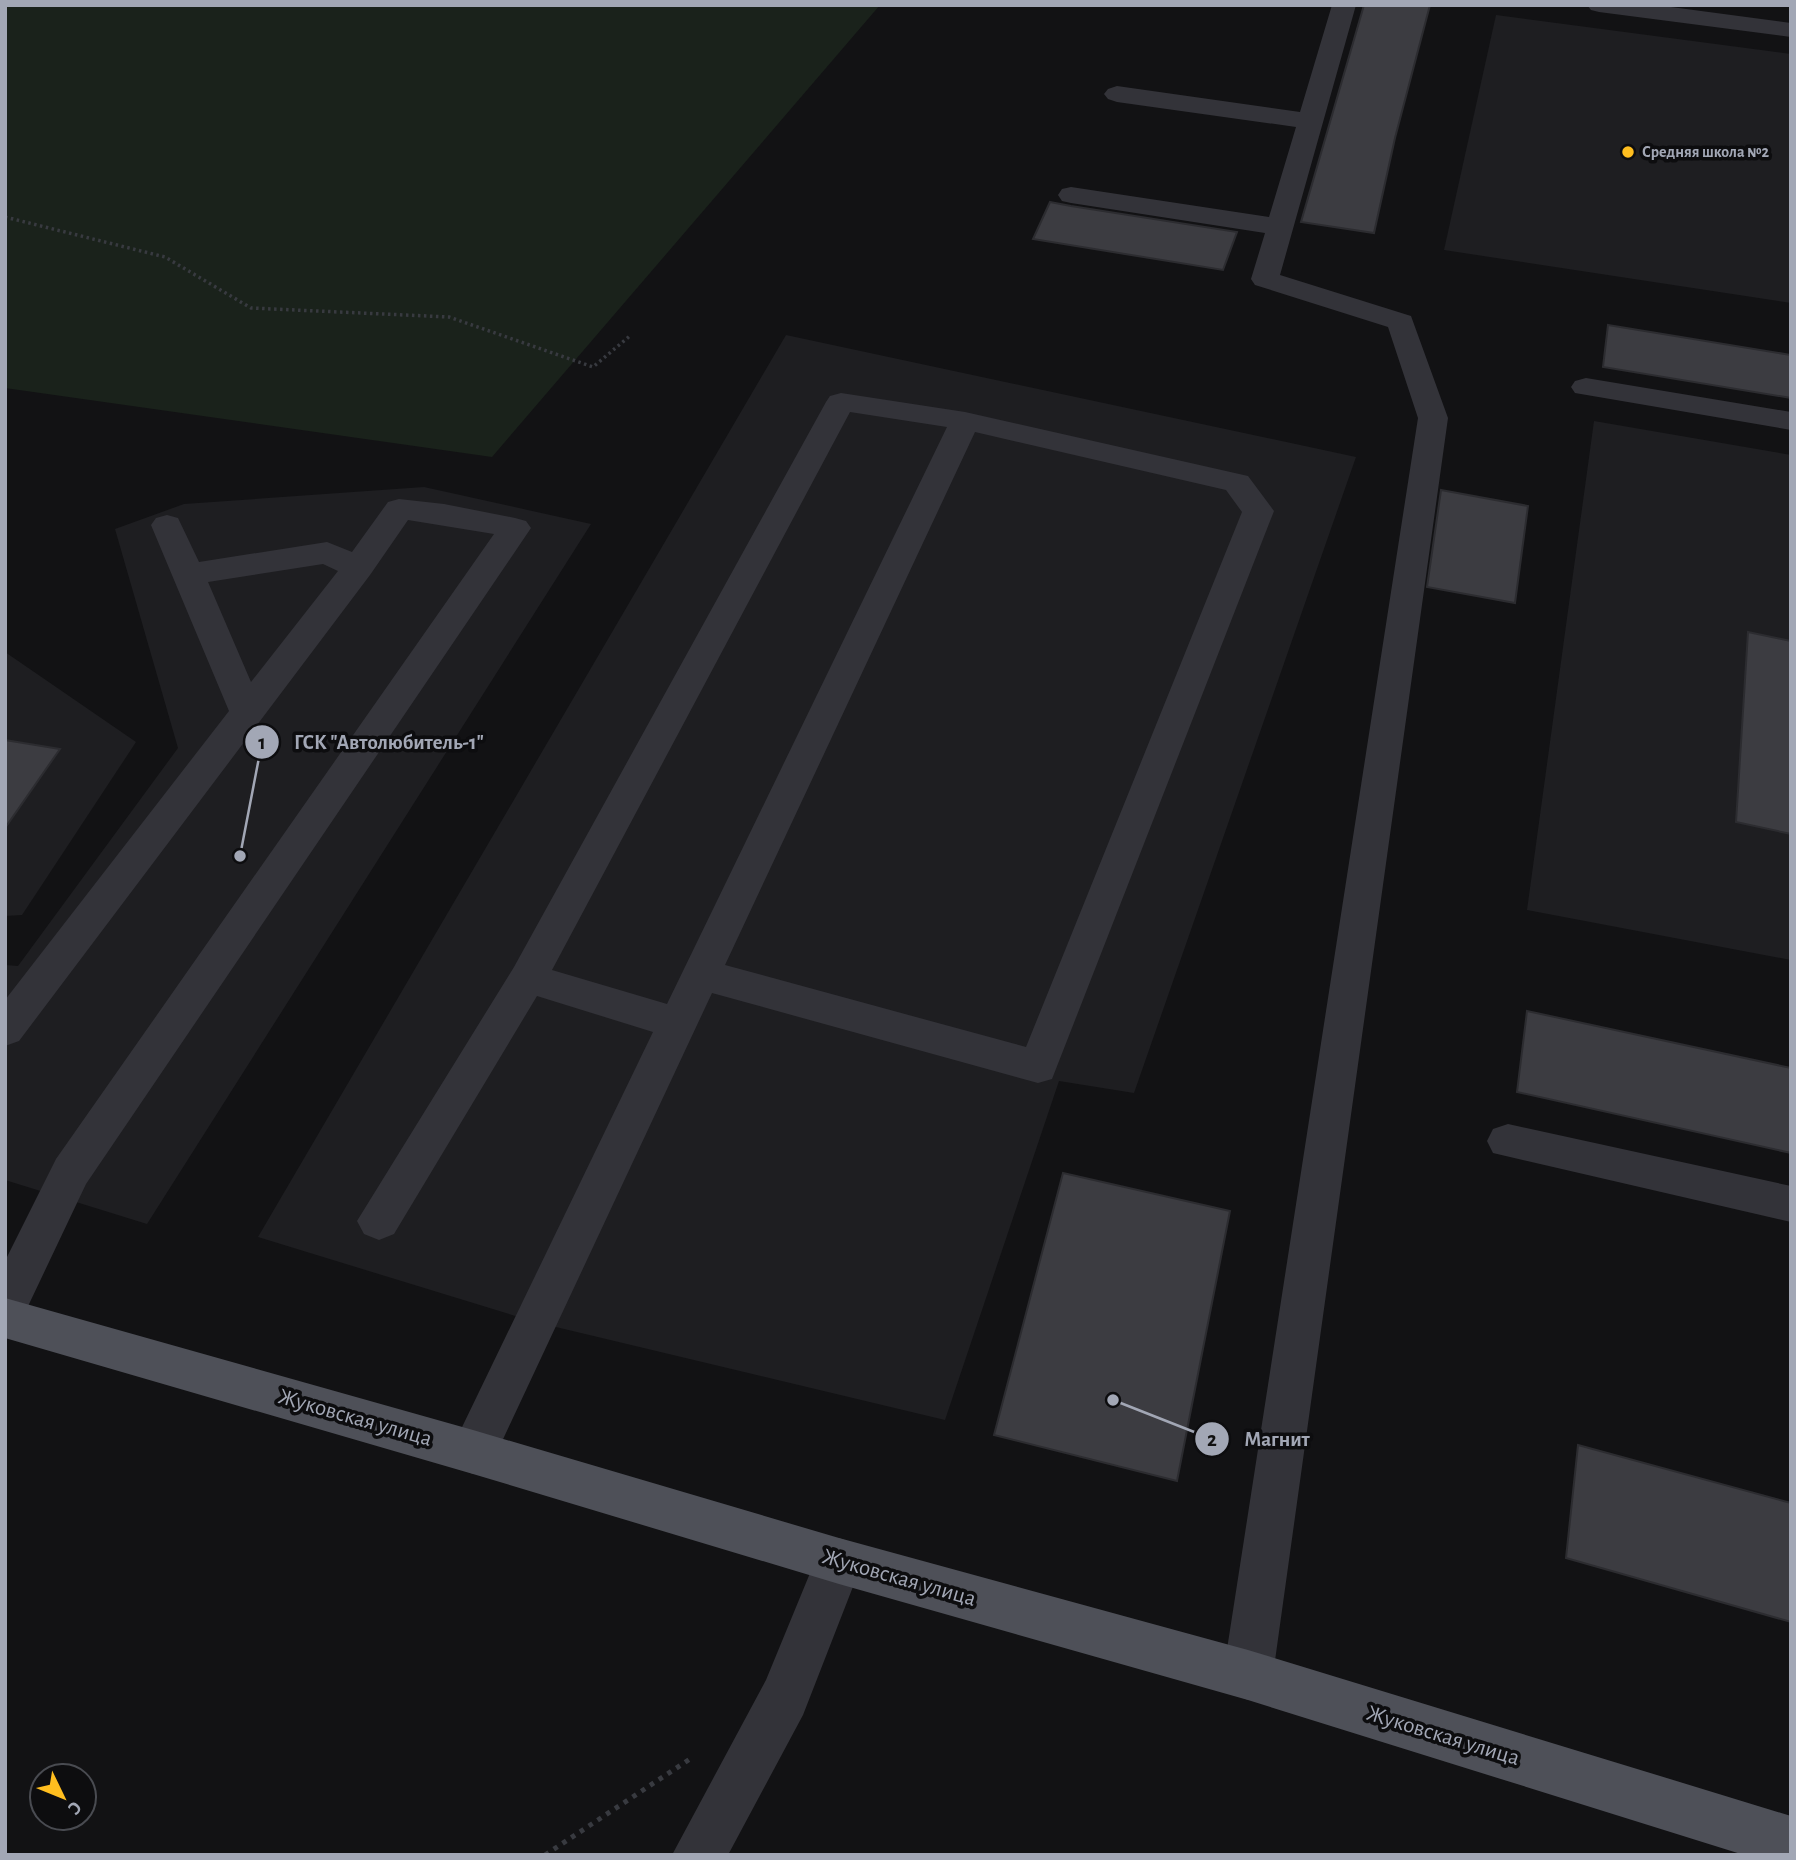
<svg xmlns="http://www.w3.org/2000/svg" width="1796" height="1860" font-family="'Alegreya Sans',sans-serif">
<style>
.built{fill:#1e1e21}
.green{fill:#1a221b}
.building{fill:#3c3c41;stroke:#2c2c30;stroke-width:2}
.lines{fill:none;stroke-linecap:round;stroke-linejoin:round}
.path-far1{stroke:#383a40;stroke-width:3.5;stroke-dasharray:2.5 3.5;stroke-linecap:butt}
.path{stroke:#383a40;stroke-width:5;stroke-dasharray:4.5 6;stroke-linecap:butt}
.minor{fill:#333339;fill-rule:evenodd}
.major{fill:#4e5058;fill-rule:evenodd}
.poi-dot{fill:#ffbe1f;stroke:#0d0d0f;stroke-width:2.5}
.labels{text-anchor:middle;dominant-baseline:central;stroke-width:7;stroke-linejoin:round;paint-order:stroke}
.far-poi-label{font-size:16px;font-weight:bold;fill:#a2a7b5;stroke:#0d0d0f;text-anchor:start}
.near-street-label{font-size:23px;fill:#a2a7b5;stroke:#0d0d0f}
.leader{fill:none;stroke:#a2a7b5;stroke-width:2.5}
.callout-dot{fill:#a2a7b5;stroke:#0d0d0f;stroke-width:2.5}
.mark-label{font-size:21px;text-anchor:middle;font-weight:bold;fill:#111}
.callout-label{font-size:21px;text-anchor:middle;font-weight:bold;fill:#a2a7b5;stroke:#0d0d0f;stroke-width:7;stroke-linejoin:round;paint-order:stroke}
</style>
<rect width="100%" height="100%" fill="#121214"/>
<g class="built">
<path d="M1496,15L1791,54V303L1444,250Z"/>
<path d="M786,335L1356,457L1134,1093L1059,1081L945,1420L535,1322L258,1237Z"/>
<path d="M1594,421L1791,455V960L1527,910Z"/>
<path d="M424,487L591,524L147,1224L5,1180V965L18,966L178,748L115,529L184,504Z"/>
<path d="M5,652L136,742L22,915L5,916Z"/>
</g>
<path class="green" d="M5,5H880L492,457L5,388Z"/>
<g class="building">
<path d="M1364,5H1430L1395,138L1374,233L1301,222Z"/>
<path d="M1050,202L1071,206L1237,232L1223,270L1033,239Z"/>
<path d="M1608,325L1791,355V398L1603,367Z"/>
<path d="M1441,490L1528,506L1515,603L1427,587Z"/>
<path d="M1748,632L1791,641V834L1736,822Z"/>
<path d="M5,740L60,749L5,828Z"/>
<path d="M1527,1011L1791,1068V1153L1517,1092Z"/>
<path d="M1063,1173L1230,1211L1177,1481L994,1435Z"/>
<path d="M1578,1445L1791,1503V1622L1566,1558Z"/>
</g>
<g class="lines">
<path class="path-far1" d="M5,217L165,257L251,308L449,317L593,367L631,335"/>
<path class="path" d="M545,1855L693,1757"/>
<g class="minor">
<path d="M1332,5H1356L1280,275L1411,316L1448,418L1273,1675L1266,1693L1248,1700L1230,1693L1223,1675L1418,418L1388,327L1255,285L1251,279L1265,233L1071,203L1062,201L1058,195L1062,189L1071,187L1269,217L1296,127L1117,102L1108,99L1104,94L1108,89L1117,86L1300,112Z"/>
<path d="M1587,5H1656L1791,23V37L1599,12L1591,10Z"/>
<path d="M1586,378L1791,412V430L1575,393L1571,387L1575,381Z"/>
<path d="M841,393L965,412L1248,476L1274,511L1052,1079L1038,1083L712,993L490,1467L473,1474L456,1467L450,1452L653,1032L537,996L394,1234L379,1240L364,1234L357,1221L514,967L826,402L830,396ZM850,412L947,427L667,1004L552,970ZM975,432L1226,490L1242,512L1026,1047L725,965Z"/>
<path d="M399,499L444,504L515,518L526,521L531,528L86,1184L21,1321L5,1327V1261L56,1159L494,534L408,520L370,575L19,1041L5,1046V1000L229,711L151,525L156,518L167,515L178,518L199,562L327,542L352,552L388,502ZM323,564L338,571L251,682L208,582Z"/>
<path d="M1508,1124L1791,1186V1222L1493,1153L1487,1141L1493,1129Z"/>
<path d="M839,1538L856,1544L863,1561L803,1715L728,1855H672L766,1680L822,1544Z"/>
</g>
<path class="major" d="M5,1298L473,1430L839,1538L1248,1650L1791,1816V1855H1744L1248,1700L839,1584L473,1474L5,1338Z"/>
</g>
<circle class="poi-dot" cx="1628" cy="152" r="7"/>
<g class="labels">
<g class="far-poi-label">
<text x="1642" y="152">Средняя школа №2</text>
</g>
<g class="near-street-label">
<text transform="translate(355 1418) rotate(16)">Жуковская улица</text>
<text transform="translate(899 1578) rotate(16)">Жуковская улица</text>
<text transform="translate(1443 1736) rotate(17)">Жуковская улица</text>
</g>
</g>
<path class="leader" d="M240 856L262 742M1113 1400L1212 1439"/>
<g class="callout-dot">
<circle cx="240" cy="856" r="7"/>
<circle cx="1113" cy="1400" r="7"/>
<circle cx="262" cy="742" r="18"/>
<circle cx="1212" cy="1439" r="18"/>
</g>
<g class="mark-label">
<text x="262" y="749">1</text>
<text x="1212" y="1446">2</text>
</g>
<g class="callout-label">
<text x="389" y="749">ГСК "Автолюбитель-1"</text>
<text x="1277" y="1446">Магнит</text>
</g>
<rect width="1796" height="1860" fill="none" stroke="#a2a7b5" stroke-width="14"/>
<g transform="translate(63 1797) rotate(133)"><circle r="33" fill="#0d0d0f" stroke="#494b51" stroke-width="2"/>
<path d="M0-5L12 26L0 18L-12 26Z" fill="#ffbe1f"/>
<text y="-10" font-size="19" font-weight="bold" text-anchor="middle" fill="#a2a7b5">С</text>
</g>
</svg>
